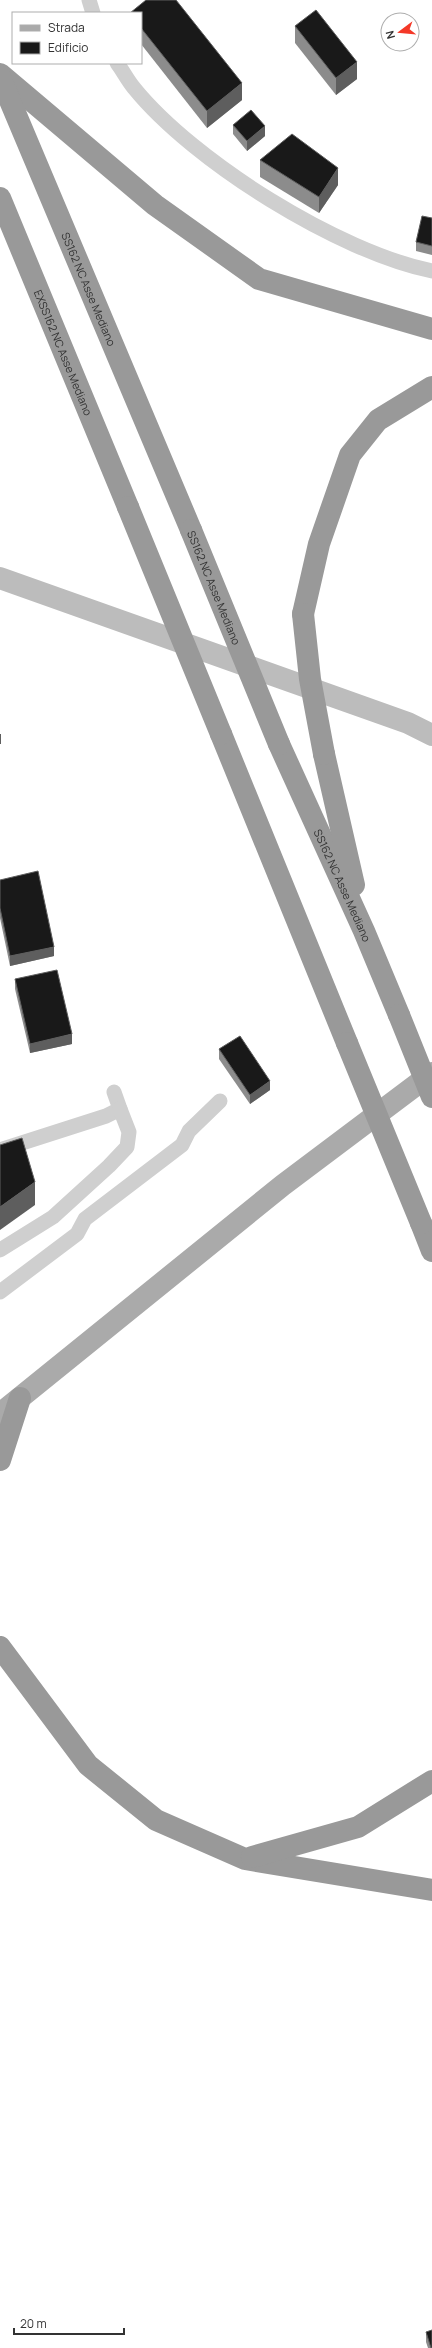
<svg xmlns="http://www.w3.org/2000/svg" width="432" height="2348" font-family="Manrope,sans-serif">
<style>
.lines{fill:none;stroke-linecap:round;stroke-linejoin:round}
.lane{stroke:#cfcfcf;stroke-width:15}
.secondary{stroke:#bcbcbc;stroke-width:22}
.primary{stroke:#aaa;stroke-width:22}
.highway{stroke:#999;stroke-width:22}
.highway-bridge{stroke:#999;stroke-width:22}
.wall{fill:#8c8c8c}
.shaded-wall{fill:#5e5e5e}
.building{fill:#191919;stroke:#5e5e5e}
.labels{text-anchor:middle;dominant-baseline:central;stroke-width:4;stroke-linejoin:round;paint-order:stroke}
.street-label{font-size:11px;fill:#323232;stroke:#fff}
</style>
<rect width="100%" height="100%" fill="#fff"/>
<g class="lines">
<g class="lane">
<path d="M89,0L93,13"/>
<path d="M117,63C123,71 128,81 134,88C194,162 339,252 432,271"/>
<path d="M0,1150L106,1116L120,1109L114,1092"/>
<path d="M0,1250L53,1217L109,1166L127,1147L129,1132L120,1109"/>
<path d="M0,1292L77,1234L85,1219L182,1145L189,1131L220,1101"/>
</g>
<path class="secondary" d="M0,578L408,723L432,735"/>
<path class="primary" d="M0,1414L283,1185L432,1073"/>
<g class="highway">
<path d="M0,74L155,205L259,279L432,329"/>
<path id="s1" d="M0,77L191,530"/>
<path id="s2" d="M0,198L128,507"/>
<path d="M303,614L319,544L350,455L378,420L432,387"/>
<path d="M221,734L347,1043"/>
<path id="s3" d="M279,744L364,931L399,1015"/>
<path d="M324,754L354,885"/>
<path d="M421,1223L432,1251"/>
<path d="M0,1460L20,1398"/>
<path d="M0,1647L88,1765L156,1820L245,1859L432,1890"/>
<path d="M252,1857L358,1827L432,1781"/>
</g>
<g class="highway-bridge">
<path d="M128,507L221,734"/>
<path id="s4" d="M191,530L279,744"/>
<path d="M303,614L310,679L324,754"/>
<path d="M399,1015L432,1097"/>
<path d="M347,1043L421,1223"/>
</g>
</g>
<g class="wall">
<path d="M141,13L242,100L207,128L141,44Z"/>
<path d="M295,26L357,79L336,95L295,43Z"/>
<path d="M233,125L265,136L247,151L233,134Z"/>
<path d="M260,160L338,185L319,213L260,177Z"/>
<path d="M432,218V255L416,251V242Z"/>
<path d="M0,880L54,956L10,966L0,918Z"/>
<path d="M15,979L72,1044L30,1053L15,989Z"/>
<path d="M219,1049L270,1090L250,1104L219,1059Z"/>
<path d="M426,2332L432,2348H428L426,2342Z"/>
</g>
<g class="shaded-wall">
<path d="M357,62V79L336,95V78Z"/>
<path d="M242,83V100L207,128V111Z"/>
<path d="M265,126V136L247,151V141Z"/>
<path d="M338,168V185L319,213V197Z"/>
<rect x="0" y="734" width="1" height="10"/>
<path d="M54,947V956L10,966V956Z"/>
<path d="M72,1034V1044L30,1053V1044Z"/>
<path d="M270,1081V1090L250,1104V1095Z"/>
<path d="M35,1182V1205L0,1230V1207Z"/>
</g>
<g class="building">
<path d="M146,0H176L242,83L207,111L141,28V13H130Z"/>
<path d="M316,10L357,62L336,78L295,26Z"/>
<path d="M251,110L265,126L247,141L233,125Z"/>
<path d="M292,134L338,168L319,197L260,160Z"/>
<path d="M422,216L432,218V246L416,242Z"/>
<path d="M38,871L54,947L10,956L0,908V880Z"/>
<path d="M57,970L72,1034L30,1044L15,979Z"/>
<path d="M240,1036L270,1081L250,1095L219,1049Z"/>
<path d="M22,1138L35,1182L0,1207V1145Z"/>
<path d="M432,2330V2348H431L426,2332Z"/>
</g>
<g class="labels">
<g class="street-label">
<text stroke="none"><textPath href="#s1" startOffset="230">SS162 NC Asse Mediano</textPath></text>
<text stroke="none"><textPath href="#s2" startOffset="167">EXSS162 NC Asse Mediano</textPath></text>
<text stroke="none"><textPath href="#s4" startOffset="62">SS162 NC Asse Mediano</textPath></text>
<text stroke="none"><textPath href="#s3" startOffset="155">SS162 NC Asse Mediano</textPath></text>
</g>
</g>
<rect x="12" y="12" width="130" height="52" fill="#ffffff" stroke="#adadad"/>
<rect x="20" y="25" width="20" height="6" fill="#aaaaaa" stroke="#adadad"/>
<text x="48" y="32" font-size="12" fill="#323232">Strada</text>
<rect x="20" y="42" width="20" height="12" fill="#191919" stroke="#adadad"/>
<text x="48" y="52" font-size="12" fill="#323232">Edificio</text>
<g transform="translate(400 32) rotate(254)"><circle r="19" fill="#ffffff" stroke="#adadad"/>
<path d="M0-3L7 15L0 10L-7 15Z" fill="#f43828"/>
<text y="-6" font-size="11" font-weight="bold" text-anchor="middle" fill="#323232">N</text>
</g>
<path d="M14 2328v6h110v-6" fill="none" stroke="#323232" stroke-width="2"/>
<text x="20" y="2328" font-size="12" fill="#323232" stroke="#ffffff" stroke-width="3" paint-order="stroke">20 m</text>
</svg>
